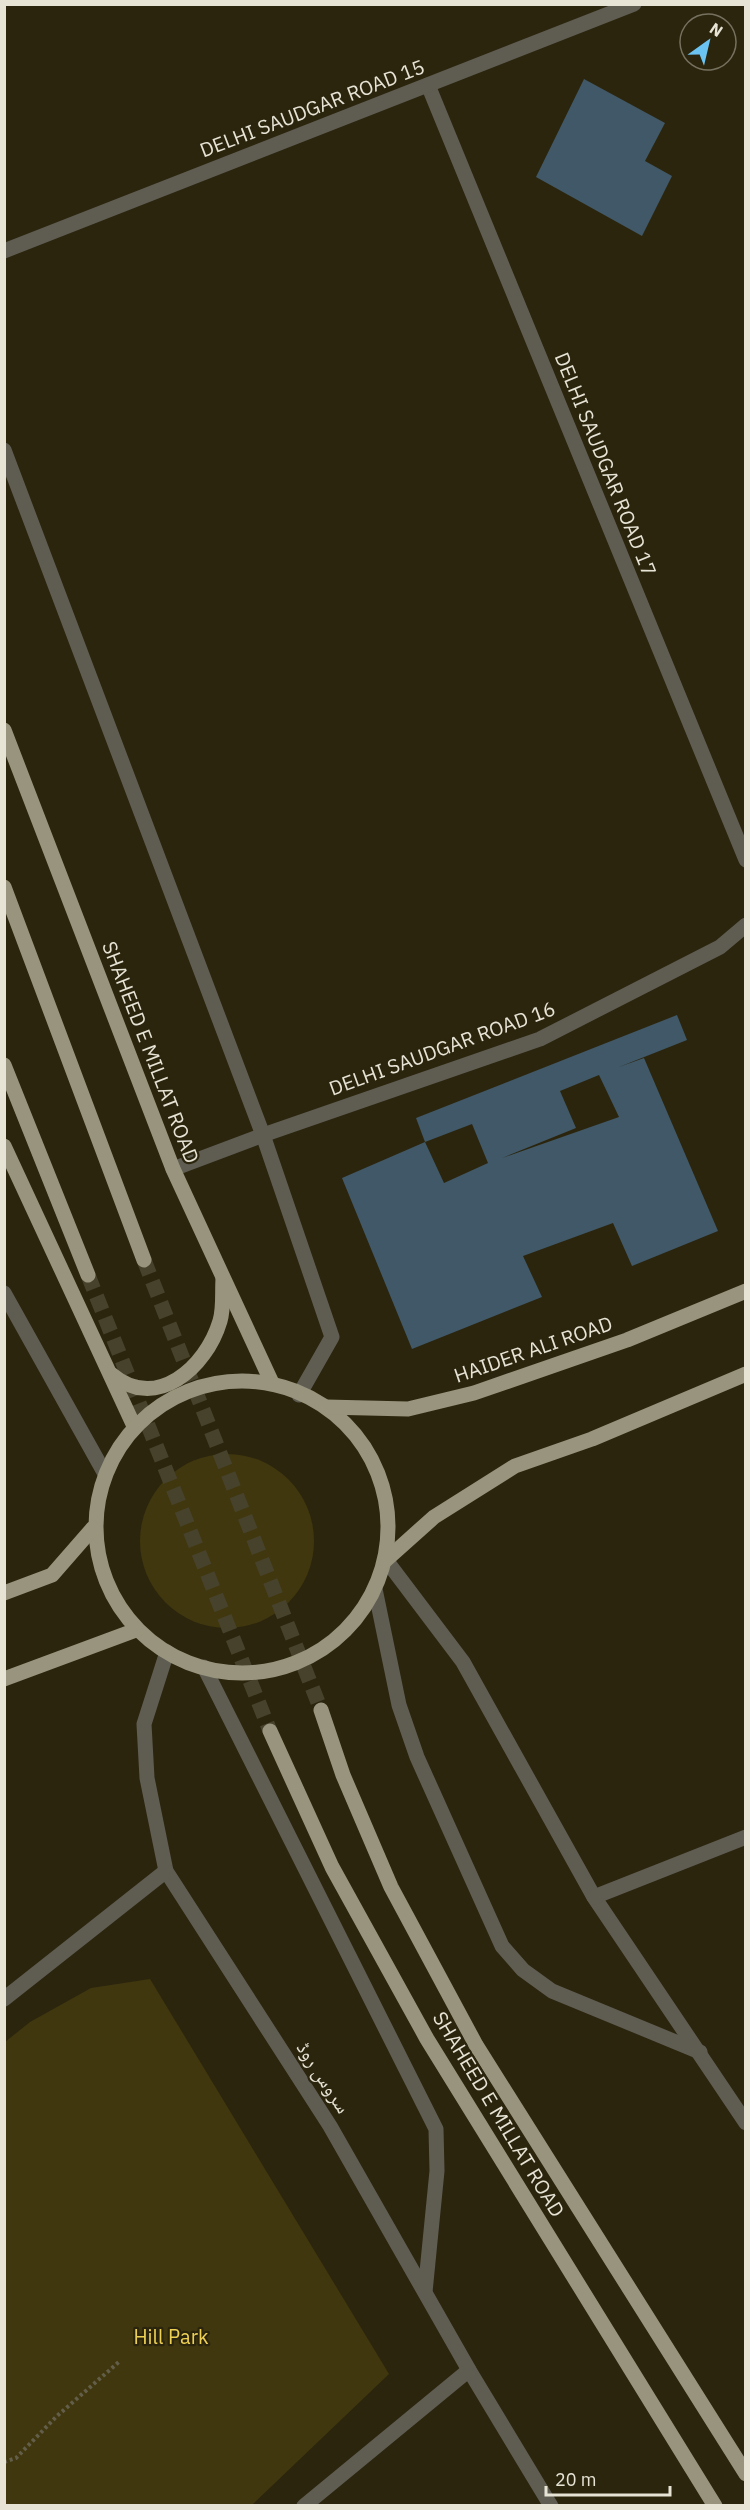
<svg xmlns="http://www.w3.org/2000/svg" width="750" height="2510" font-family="'IBM Plex Sans','Noto Naskh Arabic',sans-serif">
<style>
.green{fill:#40370e}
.building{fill:#405867;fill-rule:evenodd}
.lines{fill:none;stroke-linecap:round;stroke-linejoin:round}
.major-tunnel{stroke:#47422c;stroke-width:15;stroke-dasharray:15 8;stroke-linecap:butt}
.path{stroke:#635e4a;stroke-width:4;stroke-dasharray:3 3;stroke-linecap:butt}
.minor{stroke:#5f5d52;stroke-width:15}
.major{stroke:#99947d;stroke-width:15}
.labels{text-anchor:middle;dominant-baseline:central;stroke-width:4.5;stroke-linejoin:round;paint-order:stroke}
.street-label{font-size:20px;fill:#e7e4d6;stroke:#2b250e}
.park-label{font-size:20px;fill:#eed154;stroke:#2b250e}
</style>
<rect width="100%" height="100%" fill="#2b250e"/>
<g class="green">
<circle cx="227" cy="1541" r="87"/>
<path d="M150,1979L389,2374L252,2505H5V2042L30,2022L91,1988Z"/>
</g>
<g class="building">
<path d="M584,79L665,123L645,161L672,176L642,236L536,177Z"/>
<path d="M677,1015L687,1040L619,1067L644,1058L718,1231L632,1266L613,1223L523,1256L542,1297L412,1349L342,1178L425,1142L444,1183L488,1163L472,1124L425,1142L416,1118ZM599,1075L619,1117L502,1158L576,1128L560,1091Z"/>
</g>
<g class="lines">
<g class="major-tunnel">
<path d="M144,1260L321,1710"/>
<path d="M88,1275L270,1731"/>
</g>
<path class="path" d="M4,2462L16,2458L57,2416L120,2361"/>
<g class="minor">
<path d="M428,85L746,860"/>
<path d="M4,251L634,4"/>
<path d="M4,450L263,1135L332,1337L299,1395"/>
<path d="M173,1169L263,1135L540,1039L720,947L746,925"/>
<path d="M4,1293L104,1472"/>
<path d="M386,1560L463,1662L594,1897L746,2123"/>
<path d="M375,1589L399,1705L417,1757L502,1946L523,1970L552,1991L700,2052"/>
<path d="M167,1652L144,1724L147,1778L166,1871L330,2126L469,2370L551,2506"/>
<path d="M204,1667L436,2129L437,2171L425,2292"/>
<path d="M594,1897L746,1837"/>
<path d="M4,1999L166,1871"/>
<path d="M304,2506L469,2370"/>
</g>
<g class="major">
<path d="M4,730L173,1169L272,1383"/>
<path d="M4,887L144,1260"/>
<path d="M4,1065L88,1275"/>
<path d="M4,1146L134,1426"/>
<path d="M111,1374C156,1412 206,1368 220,1321C224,1308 222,1292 223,1279"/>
<circle cx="242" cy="1527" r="146"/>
<path d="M326,1407L408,1409L474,1393L627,1340L746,1291"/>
<path d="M386,1560L434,1517L515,1466L592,1439L746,1374"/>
<path d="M4,1593L52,1575L93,1528"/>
<path d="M4,1679L136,1630"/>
<path d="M321,1710L343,1775L391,1887L476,2045L746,2474"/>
<path d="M270,1731L332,1867L427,2039L715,2506"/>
</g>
</g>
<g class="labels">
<g class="street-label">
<text transform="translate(312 108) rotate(-21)">DELHI SAUDGAR ROAD 15</text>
<text transform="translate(606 464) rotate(68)">DELHI SAUDGAR ROAD 17</text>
<text transform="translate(442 1048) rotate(-20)">DELHI SAUDGAR ROAD 16</text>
<text transform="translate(151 1052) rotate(69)">SHAHEED E MILLAT ROAD</text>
<text transform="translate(533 1349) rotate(-19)">HAIDER ALI ROAD</text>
<text transform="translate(324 2077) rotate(57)">سروس روڈ</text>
<text transform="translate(499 2114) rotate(59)">SHAHEED E MILLAT ROAD</text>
</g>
<g class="park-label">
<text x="171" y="2336">Hill Park</text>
</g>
</g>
<rect width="750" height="2510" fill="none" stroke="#e7e4d6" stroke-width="12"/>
<g transform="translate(708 42) rotate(34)"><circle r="28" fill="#2b250e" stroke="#76715e" stroke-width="1.5"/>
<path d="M0-4.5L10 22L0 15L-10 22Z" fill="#6bc3f2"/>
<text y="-9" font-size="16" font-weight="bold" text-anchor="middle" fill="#e7e4d6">N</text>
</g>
<path d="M546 2486v9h124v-9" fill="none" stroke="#e7e4d6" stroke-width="3"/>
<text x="555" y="2486" font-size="18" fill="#e7e4d6" stroke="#2b250e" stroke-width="4.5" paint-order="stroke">20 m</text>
</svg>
